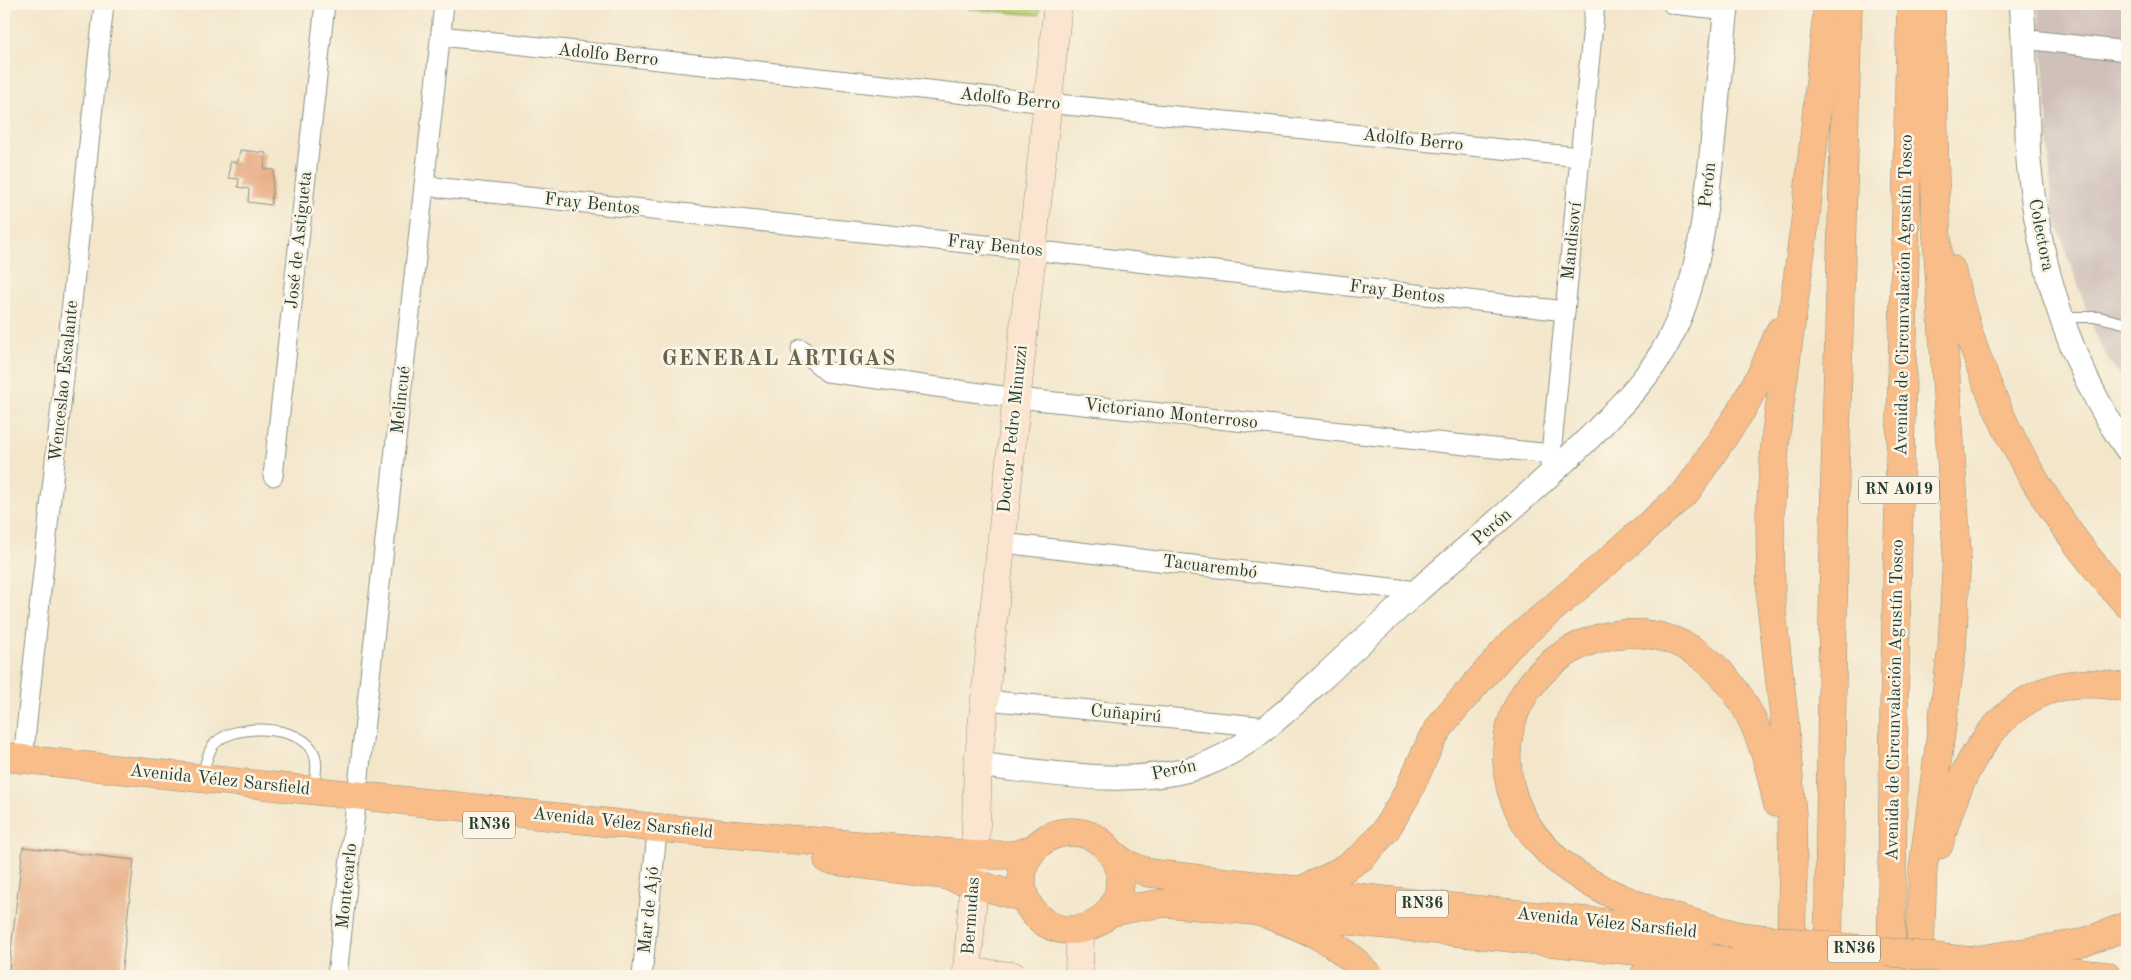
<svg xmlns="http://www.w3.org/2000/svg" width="2131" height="980" font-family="'Old Standard TT',serif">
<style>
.industrial{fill:#cfc0ba}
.green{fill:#bbd479;stroke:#6d8856}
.building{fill:#e8af87}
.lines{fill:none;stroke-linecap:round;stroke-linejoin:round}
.service-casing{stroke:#899280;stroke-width:12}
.minor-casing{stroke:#899280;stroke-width:21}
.tertiary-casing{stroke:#899280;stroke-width:26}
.secondary-casing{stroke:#899280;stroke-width:29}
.primary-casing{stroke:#899280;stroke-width:29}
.trunk-casing{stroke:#899280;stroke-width:29}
.motorway-casing{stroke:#899280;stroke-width:29}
.service{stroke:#fff;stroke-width:10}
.minor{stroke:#fff;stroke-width:19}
.tertiary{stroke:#fff;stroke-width:24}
.secondary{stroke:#fce5d0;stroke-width:28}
.primary{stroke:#f8bd89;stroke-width:28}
.trunk{stroke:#f8bd89;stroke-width:28}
.motorway{stroke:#f8bd89;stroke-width:28}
.trunk-bridge-casing{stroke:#899280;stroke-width:29;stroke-linecap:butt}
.trunk-bridge{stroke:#f8bd89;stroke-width:28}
.labels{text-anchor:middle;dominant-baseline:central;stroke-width:5;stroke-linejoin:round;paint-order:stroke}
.shield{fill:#fcf5e5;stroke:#617469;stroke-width:1}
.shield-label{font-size:16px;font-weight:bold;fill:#1f3d34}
.street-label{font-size:18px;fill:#1f3d34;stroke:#fcf5e5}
.district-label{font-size:22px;font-weight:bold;letter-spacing:1px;fill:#656551;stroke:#fcf5e5}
</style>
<rect width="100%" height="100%" fill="#fcf5e5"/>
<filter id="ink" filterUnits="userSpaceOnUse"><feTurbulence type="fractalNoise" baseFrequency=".02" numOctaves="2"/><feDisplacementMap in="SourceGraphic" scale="10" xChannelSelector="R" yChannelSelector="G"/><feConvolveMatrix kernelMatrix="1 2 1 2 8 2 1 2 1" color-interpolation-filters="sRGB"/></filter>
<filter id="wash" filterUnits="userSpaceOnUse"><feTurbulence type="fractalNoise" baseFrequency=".0096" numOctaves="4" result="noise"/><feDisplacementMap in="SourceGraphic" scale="20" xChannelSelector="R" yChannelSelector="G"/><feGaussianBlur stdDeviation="1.12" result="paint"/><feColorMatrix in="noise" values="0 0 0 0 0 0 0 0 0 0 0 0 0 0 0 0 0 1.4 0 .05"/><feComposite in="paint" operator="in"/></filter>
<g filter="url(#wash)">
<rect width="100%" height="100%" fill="#f3e6cb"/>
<path class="industrial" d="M2038,4H2127V388L2098,342L2052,211L2045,79Z"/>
<path class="green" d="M968,4H1040L1039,15L968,9Z"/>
<g id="blocks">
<g class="building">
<path d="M240,150L266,153L264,169L274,170L271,205L248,202L249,189L238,187L239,179L229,178L230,162H238Z"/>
<path d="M23,847L134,860L121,976H8Z"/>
</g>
</g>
</g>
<g filter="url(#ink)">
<use href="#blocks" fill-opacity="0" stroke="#899280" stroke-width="1"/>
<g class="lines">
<g class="service-casing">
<g id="service">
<path d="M2062,317H2099L2127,324"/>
<path d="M202,776C205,767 207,755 212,747C229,722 295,725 311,748C320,760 315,777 313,790"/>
</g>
</g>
<g class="minor-casing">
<g id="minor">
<path d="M1672,4L1727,10"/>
<path d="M441,36L1047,103L1580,157"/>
<path d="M2024,39L2127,51"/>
<path d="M424,186L1032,250L1565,311"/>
<path d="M801,349L827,372L1017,398L1551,454"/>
<path d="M1550,465L1595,4"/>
<path d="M273,476L325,4"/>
<path d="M1002,543L1417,591"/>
<path d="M985,700L1268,727"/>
<path d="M23,759L104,4"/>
<path d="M337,976L444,4"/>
<path d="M642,976L656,843"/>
</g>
</g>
<g class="tertiary-casing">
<g id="tertiary">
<path d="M2022,4C2024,42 2025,79 2027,117C2028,136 2027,155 2030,174C2041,271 2071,368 2127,449"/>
<path d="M978,765C1049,772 1125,788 1195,768C1244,753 1280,716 1318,682C1350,652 1383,622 1416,592C1475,540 1536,490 1592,435C1620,406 1649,378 1668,342C1698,286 1704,222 1711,160C1716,108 1721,56 1727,4"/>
</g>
</g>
<g class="secondary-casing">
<g id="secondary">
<path d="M1013,976L967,972L974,882L978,765L1058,4"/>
<path d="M1079,976L1080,930"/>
</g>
</g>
<g class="primary-casing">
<g id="primary">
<path d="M4,757L658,828L974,855H1014L1033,849"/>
<circle cx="1071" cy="881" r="49"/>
<path d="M1111,853L1126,864L1149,873L1382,900L1703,933"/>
<path d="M828,860L944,875L1024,898"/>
<path d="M1108,913L1137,907L1166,903L1255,911L1720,960"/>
</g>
</g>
<g class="trunk-casing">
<path id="trunk" d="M1984,963L2107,976"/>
</g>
<g class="motorway-casing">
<g id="motorway">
<path d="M1951,269C1982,400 2037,505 2127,604"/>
<path d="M1939,845C1957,775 1996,691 2078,684C2095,683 2112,684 2127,689"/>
<path d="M1299,891L1332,876L1362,857L1385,831L1407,794L1432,739L1446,718L1511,644L1614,556L1687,491L1741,411L1763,371L1780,331"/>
<path d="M1255,911C1300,925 1337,939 1369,976"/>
<path d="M1739,936C1676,918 1606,902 1555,858C1528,833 1508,800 1507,762C1502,665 1615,599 1697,653C1747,686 1767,748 1777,803"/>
<path d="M1970,961L2082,943L2127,926"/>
<path d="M1790,965L1793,874L1792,814L1784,717L1771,604L1770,514L1776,433L1806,215L1828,4"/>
<path d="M1828,970L1835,474L1848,4"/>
<path d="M1644,976L1737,962"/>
<path d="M1891,976L1894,707L1911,4"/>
<path d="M1919,976L1923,869L1952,649L1957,552L1936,222L1931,4"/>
</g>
</g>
<use href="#service" class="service"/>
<use href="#minor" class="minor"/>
<use href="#tertiary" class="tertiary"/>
<use href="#secondary" class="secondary"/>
<use href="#primary" class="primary"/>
<use href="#trunk" class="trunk"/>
<use href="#motorway" class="motorway"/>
<g class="trunk-bridge-casing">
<g id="trunk-bridge">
<path d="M1739,936L1970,961"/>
<path d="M1737,962L1875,976"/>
</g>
</g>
<use href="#trunk-bridge" class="trunk-bridge"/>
</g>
</g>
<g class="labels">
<g class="shield">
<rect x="1859" y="476.5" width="80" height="27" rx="4"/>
<rect x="463" y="811.5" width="52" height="27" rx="4"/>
<rect x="1396" y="890.5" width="52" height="27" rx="4"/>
<rect x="1828" y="935.5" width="52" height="27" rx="4"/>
</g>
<g class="shield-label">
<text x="1899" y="490">RN A019</text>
<text x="489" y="825">RN36</text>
<text x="1422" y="904">RN36</text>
<text x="1854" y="949">RN36</text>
</g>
<g class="street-label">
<text transform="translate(608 55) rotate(6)">Adolfo Berro</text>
<text transform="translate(1010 99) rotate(6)">Adolfo Berro</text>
<text transform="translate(1413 140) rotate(6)">Adolfo Berro</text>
<text transform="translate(1708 185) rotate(-84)">Perón</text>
<text transform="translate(592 204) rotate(6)">Fray Bentos</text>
<text transform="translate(2041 235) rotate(79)">Colectora</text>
<text transform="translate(299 240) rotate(-84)">José de Astigueta</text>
<text transform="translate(1572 241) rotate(-84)">Mandisoví</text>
<text transform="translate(995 246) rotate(6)">Fray Bentos</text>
<text transform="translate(1397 292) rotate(7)">Fray Bentos</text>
<text transform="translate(1904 295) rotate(-89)">Avenida de Circunvalación Agustín Tosco</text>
<text transform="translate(64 381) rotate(-84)">Wenceslao Escalante</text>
<text transform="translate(401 400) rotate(-84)">Melincué</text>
<text transform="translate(1171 414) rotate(6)">Victoriano Monterroso</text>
<text transform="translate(1013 429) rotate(-84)">Doctor Pedro Minuzzi</text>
<text transform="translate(1492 527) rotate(-41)">Perón</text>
<text transform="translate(1210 567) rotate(7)">Tacuarembó</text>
<text transform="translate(1895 700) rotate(-89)">Avenida de Circunvalación Agustín Tosco</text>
<text transform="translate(1126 714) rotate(5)">Cuñapirú</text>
<text transform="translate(1174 770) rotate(-12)">Perón</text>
<text transform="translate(220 780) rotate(6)">Avenida Vélez Sarsfield</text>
<text transform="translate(623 823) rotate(6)">Avenida Vélez Sarsfield</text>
<text transform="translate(347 886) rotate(-84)">Montecarlo</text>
<text transform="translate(649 910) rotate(-84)">Mar de Ajó</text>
<text transform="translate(971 916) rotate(-86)">Bermudas</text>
<text transform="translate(1607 923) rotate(6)">Avenida Vélez Sarsfield</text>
</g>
<g class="district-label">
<text x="779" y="359">GENERAL ARTIGAS</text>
</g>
</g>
<rect width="2131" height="980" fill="none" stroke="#fcf5e5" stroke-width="20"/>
</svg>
